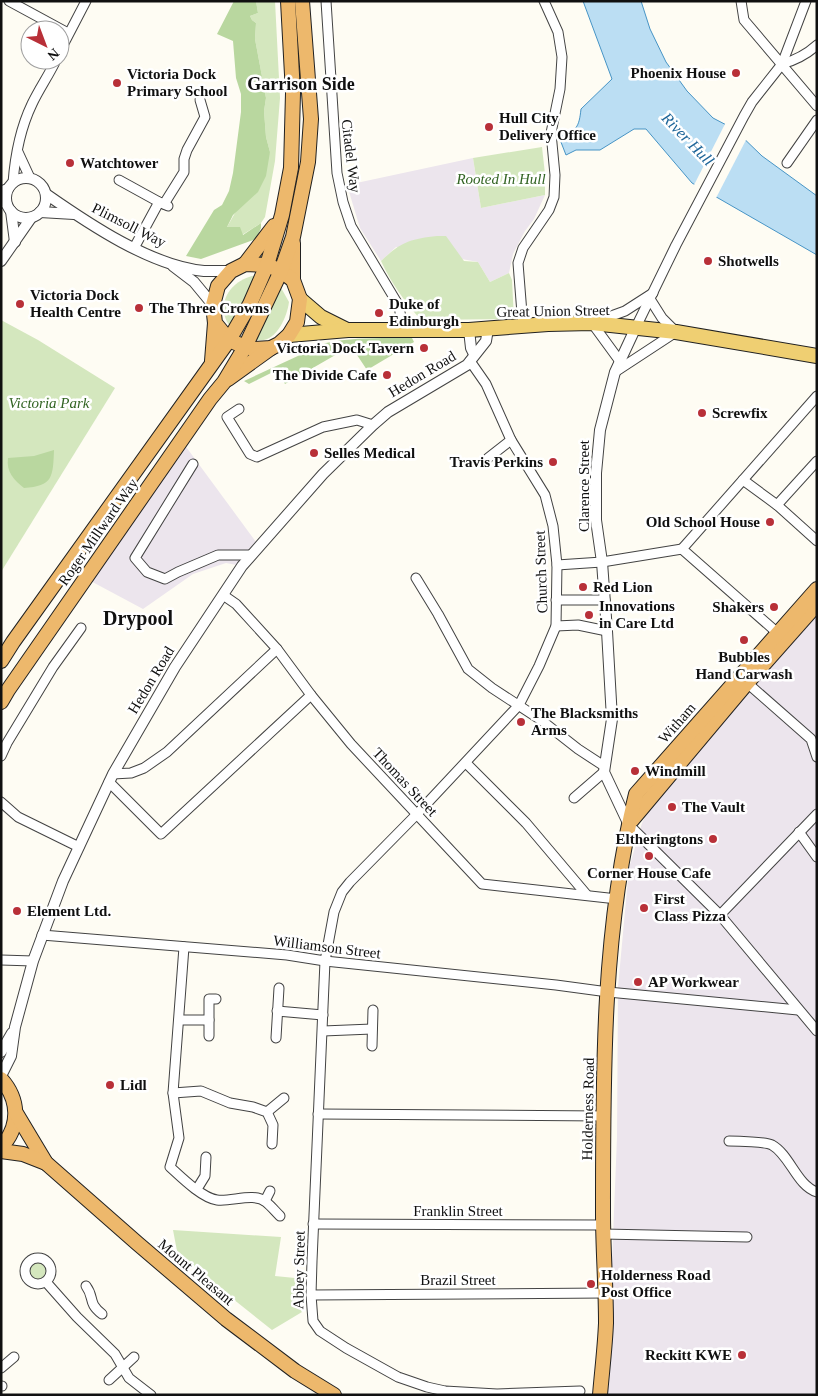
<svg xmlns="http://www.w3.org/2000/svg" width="818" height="1396" font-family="Georgia,serif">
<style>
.industrial{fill:#ece5ed}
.green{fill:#d4e7be}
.forest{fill:#b9d79f}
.water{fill:#bbdef3;stroke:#4794c5}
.pier{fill:#fefcf3}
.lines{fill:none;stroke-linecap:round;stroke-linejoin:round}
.minor-casing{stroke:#434343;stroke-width:11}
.tertiary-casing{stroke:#434343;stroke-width:12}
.primary-casing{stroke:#212121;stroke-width:16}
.trunk-casing{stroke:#212121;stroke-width:16}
.minor{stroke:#fff;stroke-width:9}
.tertiary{stroke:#fff;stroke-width:10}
.primary{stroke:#efcf72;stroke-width:14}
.trunk{stroke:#edb86c;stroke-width:14}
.poi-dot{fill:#b83038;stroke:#fff;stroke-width:2}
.labels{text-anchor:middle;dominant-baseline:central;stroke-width:5;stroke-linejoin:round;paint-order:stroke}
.poi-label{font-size:15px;font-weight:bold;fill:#101010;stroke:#fff;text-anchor:start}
.street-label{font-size:15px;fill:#101010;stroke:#fff}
.park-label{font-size:15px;font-style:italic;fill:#326423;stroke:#fff}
.water-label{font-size:16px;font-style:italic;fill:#20679a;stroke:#fff}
.quarter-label{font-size:18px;font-weight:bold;fill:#101010;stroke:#fff}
.district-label{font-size:20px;font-weight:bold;fill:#101010;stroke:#fff}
</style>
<rect width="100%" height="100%" fill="#fefcf3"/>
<g class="industrial">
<path d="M473,158L481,208L545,195L534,219L525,231L513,254L509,273L490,282L478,262L396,247L381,261L360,228L347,185Z"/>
<path d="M181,440L259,546L242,566L226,563L193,574L143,609L85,578Z"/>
<path d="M817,611V1395H609L605,1381L611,1287L617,1137L618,987L629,868L642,823L651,805Z"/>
</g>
<g class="green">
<path d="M256,1H275L280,98L275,161L265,217L261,223L242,235L227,227L270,152L266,137L264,111L266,98L255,39L256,23L252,20L250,16L258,13Z"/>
<path d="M542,147L545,174V195L481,208L473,158Z"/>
<path d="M437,236H446L464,261L478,262L490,282L509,273L512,280L514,319L421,320C405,302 391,283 381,261C401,242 410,239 437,236Z"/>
<path d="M252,276L258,277L232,329C213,307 229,282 252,276Z"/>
<path d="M280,286L289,302C287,318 274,347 254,339Z"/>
<path d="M1,320L38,340L115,388L1,572Z"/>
<path d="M173,1230L281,1237L275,1276L305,1279L302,1312L272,1330L223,1291L177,1251Z"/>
<circle cx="38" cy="1270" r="9"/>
</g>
<g class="forest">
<path d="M234,1H256L258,13L250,16L252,20L256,23L255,39L266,98L264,111L266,137L270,152L266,176L258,192L233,215L227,227H240L243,235L261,223V228L256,239L201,259L186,256L214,210L222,205L229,191L233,173L241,112V94L236,78L233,41L217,34Z"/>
<path d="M412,338L414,342L367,370L351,346L285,384L277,370L249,384L244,381L326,343C354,337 384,338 412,338Z"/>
<path d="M54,450C53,477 53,486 24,488C14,480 6,472 8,458L34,456Z"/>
</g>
<path class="water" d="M583,1H641L650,29L666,62L687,91L713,118L734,129L762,156L817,196V255L692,183L646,129H634L600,150H576L566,155L559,137C577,131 579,127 581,109L612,79Z"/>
<path class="pier" d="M726,122L736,127L747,138L715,200L693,187Z"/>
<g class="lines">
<g class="minor-casing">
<g id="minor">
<path d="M9,1L68,33"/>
<path d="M326,1L337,173L343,202L351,226L399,306L401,318V330"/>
<path d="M741,1L744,20L817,106"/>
<path d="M60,51L86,1"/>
<path d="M782,64C796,60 806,55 817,45"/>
<path d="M18,152L30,178"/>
<path d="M787,163L817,120"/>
<path d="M119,180L159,202"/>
<path d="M13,183C15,156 20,129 32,104C39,89 49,75 56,60"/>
<path d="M1,191L9,188"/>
<path d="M1,202L7,204"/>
<path d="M164,204L184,172V159L187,150L205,117L200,100"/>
<path d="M134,248L159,202L168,206"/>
<path d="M523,326L518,263L523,248L549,210L554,197L555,175L551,133L560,89L562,57L558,32L544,1"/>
<path d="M636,327L676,245L744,116L752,102L782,64L806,1"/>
<path d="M619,360L592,323L625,311L653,293"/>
<path d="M470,361L486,384L511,440L545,495L553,526L557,565L556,626L539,666L519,705L417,814L350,882L342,892L334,912L325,961L312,1261L311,1295L313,1321L320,1331L346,1348L398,1377L427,1387L445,1391L497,1394L580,1391"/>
<path d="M615,372L676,332L662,318L650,299"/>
<path d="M239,409L227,417L250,454L257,457L323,427L357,420L373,425"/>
<path d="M488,458L511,440"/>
<path d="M193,464L135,558L147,572L165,579L178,572L218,555H251"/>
<path d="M743,480L777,505L817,541"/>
<path d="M777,505L817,461"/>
<path d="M682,549L817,396"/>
<path d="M682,549L781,636"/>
<path d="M557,565L602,562L682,549"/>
<path d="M416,578L438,614L468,669L492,688L541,720L578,749L604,766"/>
<path d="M223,595L236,604L277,649L311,695L351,744L482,884L617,899"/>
<path d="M556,600H605"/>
<path d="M556,626L578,625L607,631"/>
<path d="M745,681L811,739L817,757"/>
<path d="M1,756L7,743L53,667L81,628"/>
<path d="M466,763L526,823L586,894"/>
<path d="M113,774L131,773L144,768L167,752L277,649"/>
<path d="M109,782L161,834L311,695"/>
<path d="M574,798L604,772"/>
<path d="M1,802L18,817L79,847"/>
<path d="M629,825L720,915L817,1031"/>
<path d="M799,832L817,857"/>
<path d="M720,915L817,814"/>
<path d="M42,935L287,955L325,961L556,985L608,992L798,1010"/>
<path d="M184,947L173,1093L179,1138L170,1167C181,1177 202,1198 217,1200C232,1202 254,1192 266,1202C271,1206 275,1211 280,1216"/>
<path d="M1,960L33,961"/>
<path d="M277,1011L323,1015"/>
<path d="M179,1020H209"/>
<path d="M323,1031L372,1029"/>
<path d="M209,1036V999H216"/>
<path d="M276,1038L279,988"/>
<path d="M372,1046L373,1010"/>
<path d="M173,1093L201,1091L230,1103L253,1107L267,1112L273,1125L272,1144"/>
<path d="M267,1112L284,1098"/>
<path d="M318,1114L603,1116"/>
<path d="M729,1141C738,1141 766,1142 772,1145C790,1155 797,1186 817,1192"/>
<path d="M197,1189L205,1176L206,1157"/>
<path d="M265,1201L270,1191"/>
<path d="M313,1224L603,1225"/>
<path d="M603,1234L747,1237"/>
<circle cx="38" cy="1271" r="13"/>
<path d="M46,1282L77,1317L115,1354L129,1378L151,1395"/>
<path d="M86,1286C95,1298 87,1302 102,1314"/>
<path d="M311,1295L606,1293"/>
<path d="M1,1368L14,1357"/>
<path d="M109,1380L134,1357"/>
<path d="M1,1386H2"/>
</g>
</g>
<g class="tertiary-casing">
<g id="tertiary">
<circle cx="26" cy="198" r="20"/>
<path d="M46,194C89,224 151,266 204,271C213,271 222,271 231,271"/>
<path d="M11,211L15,242"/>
<path d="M40,212L74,214"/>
<path d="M1,261L31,218"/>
<path d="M173,266L194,282L213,305"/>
<path d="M469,330L471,348L474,354"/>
<path d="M629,825L604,772L612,719L607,631L602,562L596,520V473L600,430L615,372L636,327"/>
<path d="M1,1052L12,1033"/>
<path d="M1,1076L11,1056L15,1027L33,961L63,881L113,774L175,667L242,566L323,474L373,425L388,412L467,365L486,341L488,329"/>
</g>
</g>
<g class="primary-casing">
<g id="primary">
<path d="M300,299L321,317L347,330"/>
<path d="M289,335L348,330H469L548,324L592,323L676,332L817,356"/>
</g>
</g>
<g class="trunk-casing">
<g id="trunk">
<path d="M245,264L274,226"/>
<path d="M293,280V243"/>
<path d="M212,361L215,323L213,305L218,286L231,271L245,264L267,265L281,271L293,280L300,299L297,322L289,335L279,344L271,348L254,349L245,347L229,340L215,323"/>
<path d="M228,379L271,348"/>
<path d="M1,661L13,642L229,340L250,304L267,265L282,215L291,168L293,93L288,1"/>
<path d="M1,702L8,690L210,399L224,382L245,347L281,271L293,237L308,162L311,119L302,1"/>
<path d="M632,820L747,683L817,604"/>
<path d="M1,1079C19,1099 21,1126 1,1147"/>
<path d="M16,1113L46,1163L137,1243L226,1319L295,1371L334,1395"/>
<path d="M1,1151L23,1154L46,1163"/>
<path d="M600,1395C602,1371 605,1347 606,1323C606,1286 603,1250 603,1213C603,1074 602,930 636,794L817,589"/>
</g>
</g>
<use href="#minor" class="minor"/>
<use href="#tertiary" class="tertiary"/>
<use href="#primary" class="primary"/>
<use href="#trunk" class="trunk"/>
</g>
<g class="poi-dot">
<circle cx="736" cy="73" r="5"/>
<circle cx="117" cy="83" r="5"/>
<circle cx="489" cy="127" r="5"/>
<circle cx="70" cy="163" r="5"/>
<circle cx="708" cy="261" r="5"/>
<circle cx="20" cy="304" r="5"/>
<circle cx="139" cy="308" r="5"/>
<circle cx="379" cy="313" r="5"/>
<circle cx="424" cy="348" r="5"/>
<circle cx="387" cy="375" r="5"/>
<circle cx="702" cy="413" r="5"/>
<circle cx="314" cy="453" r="5"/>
<circle cx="553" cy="462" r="5"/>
<circle cx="770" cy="522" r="5"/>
<circle cx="583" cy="587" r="5"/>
<circle cx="774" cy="607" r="5"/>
<circle cx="589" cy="615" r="5"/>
<circle cx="744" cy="640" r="5"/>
<circle cx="521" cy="722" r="5"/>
<circle cx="635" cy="771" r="5"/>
<circle cx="672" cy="807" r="5"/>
<circle cx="713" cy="839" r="5"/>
<circle cx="649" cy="856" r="5"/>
<circle cx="644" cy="908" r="5"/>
<circle cx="17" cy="911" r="5"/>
<circle cx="638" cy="982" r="5"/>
<circle cx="110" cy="1085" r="5"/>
<circle cx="591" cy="1284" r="5"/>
<circle cx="742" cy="1355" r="5"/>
</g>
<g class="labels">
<g class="poi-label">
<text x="726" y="73" text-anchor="end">Phoenix House</text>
<text x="127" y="74">Victoria Dock<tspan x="127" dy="17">Primary School</tspan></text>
<text x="499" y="118">Hull City<tspan x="499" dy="17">Delivery Office</tspan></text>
<text x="80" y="163">Watchtower</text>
<text x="718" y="261">Shotwells</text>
<text x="30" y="295">Victoria Dock<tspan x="30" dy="17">Health Centre</tspan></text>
<text x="389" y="304">Duke of<tspan x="389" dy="17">Edinburgh</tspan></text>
<text x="149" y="308">The Three Crowns</text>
<text x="414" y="348" text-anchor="end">Victoria Dock Tavern</text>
<text x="377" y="375" text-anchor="end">The Divide Cafe</text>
<text x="712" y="413">Screwfix</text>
<text x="324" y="453">Selles Medical</text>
<text x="543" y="462" text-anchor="end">Travis Perkins</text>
<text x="760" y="522" text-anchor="end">Old School House</text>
<text x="593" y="587">Red Lion</text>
<text x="599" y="606">Innovations<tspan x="599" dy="17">in Care Ltd</tspan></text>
<text x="764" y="607" text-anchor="end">Shakers</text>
<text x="744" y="657" text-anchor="middle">Bubbles<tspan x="744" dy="17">Hand Carwash</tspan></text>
<text x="531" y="713">The Blacksmiths<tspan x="531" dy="17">Arms</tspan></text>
<text x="645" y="771">Windmill</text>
<text x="682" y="807">The Vault</text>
<text x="703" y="839" text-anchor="end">Eltheringtons</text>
<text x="649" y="873" text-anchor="middle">Corner House Cafe</text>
<text x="654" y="899">First<tspan x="654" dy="17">Class Pizza</tspan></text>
<text x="27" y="911">Element Ltd.</text>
<text x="648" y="982">AP Workwear</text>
<text x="120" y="1085">Lidl</text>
<text x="601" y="1275">Holderness Road<tspan x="601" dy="17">Post Office</tspan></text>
<text x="732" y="1355" text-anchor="end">Reckitt KWE</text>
</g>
<g class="street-label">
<text transform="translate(351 156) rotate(83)">Citadel Way</text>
<text transform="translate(129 225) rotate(27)">Plimsoll Way</text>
<text transform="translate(553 311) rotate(-1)">Great Union Street</text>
<text transform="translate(422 374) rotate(-31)">Hedon Road</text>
<text transform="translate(584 486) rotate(-90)">Clarence Street</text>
<text transform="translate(98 532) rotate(-55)">Roger Millward Way</text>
<text transform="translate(541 572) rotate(-92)">Church Street</text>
<text transform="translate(151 680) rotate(-59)">Hedon Road</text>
<text transform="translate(677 723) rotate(-49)">Witham</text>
<text transform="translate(405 782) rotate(47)">Thomas Street</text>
<text transform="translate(327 947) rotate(7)">Williamson Street</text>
<text transform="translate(588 1109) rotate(-89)">Holderness Road</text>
<text x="458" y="1211">Franklin Street</text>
<text transform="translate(299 1270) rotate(-89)">Abbey Street</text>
<text transform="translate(196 1272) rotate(40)">Mount Pleasant</text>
<text x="458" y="1280">Brazil Street</text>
</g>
<g class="park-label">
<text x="501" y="179">Rooted In Hull</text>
<text x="49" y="403">Victoria Park</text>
</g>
<g class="water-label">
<text transform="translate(688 139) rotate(46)">River Hull</text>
</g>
<g class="quarter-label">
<text x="301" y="84">Garrison Side</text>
</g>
<g class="district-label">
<text x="138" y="618">Drypool</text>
</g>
</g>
<rect width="818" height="1396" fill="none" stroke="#101010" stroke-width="5"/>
<g transform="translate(45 45) rotate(138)"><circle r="24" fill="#ffffff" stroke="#9f9f9f"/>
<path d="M0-4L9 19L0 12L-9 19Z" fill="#b83038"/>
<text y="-8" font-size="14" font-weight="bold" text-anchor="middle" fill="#101010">N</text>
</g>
</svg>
